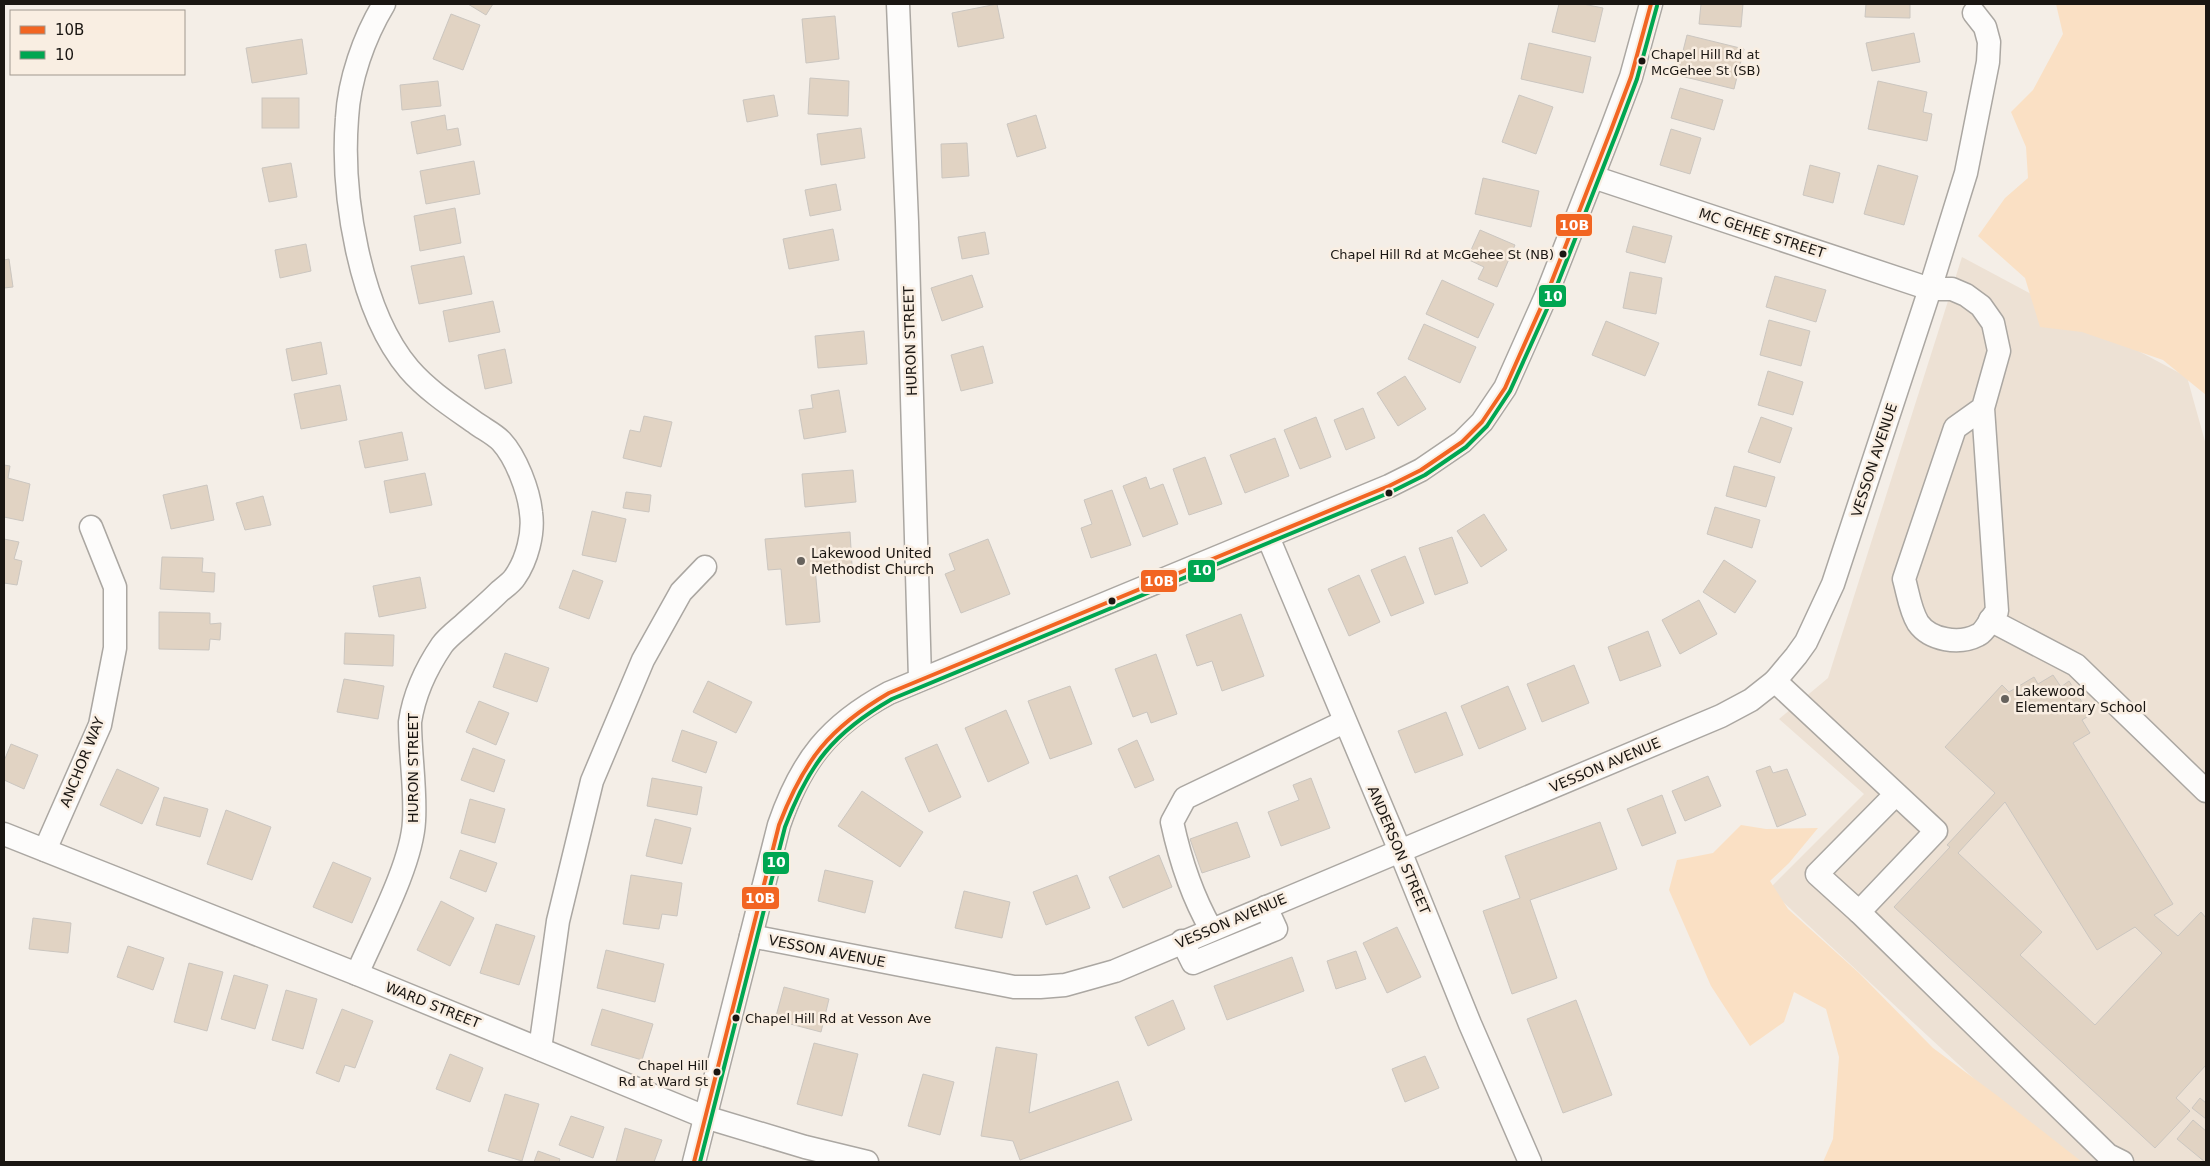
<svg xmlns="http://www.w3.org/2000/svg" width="2210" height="1166" font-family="'DejaVu Sans',sans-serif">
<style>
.built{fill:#ede1d4}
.green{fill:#fae0c4}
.building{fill:#e1d3c3;stroke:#cbc6c0;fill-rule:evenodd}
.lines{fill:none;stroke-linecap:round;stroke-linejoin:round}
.minor-casing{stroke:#aba7a2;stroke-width:25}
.minor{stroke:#fdfcfb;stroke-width:22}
.bus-1-casing{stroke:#f9eee2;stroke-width:8}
.bus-2-casing{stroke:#f9eee2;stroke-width:8}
.bus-1{stroke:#f26522;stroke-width:4}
.bus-2{stroke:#00a651;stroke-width:4}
.bus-dot{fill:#1a1612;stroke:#f9eee2;stroke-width:2}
.poi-dot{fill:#66625d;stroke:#f9eee2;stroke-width:2}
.labels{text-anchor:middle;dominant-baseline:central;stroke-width:5;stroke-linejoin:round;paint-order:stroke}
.bus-label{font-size:13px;fill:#1a1612;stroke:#f9eee2;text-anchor:start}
.street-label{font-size:14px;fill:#1a1612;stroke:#f9eee2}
.poi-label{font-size:14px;fill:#1a1612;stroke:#f9eee2;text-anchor:start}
.line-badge{stroke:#f9eee2;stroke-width:2}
.badge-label{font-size:14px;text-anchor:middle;font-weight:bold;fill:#fff}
</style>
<rect width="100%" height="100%" fill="#f4eee7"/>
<path class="built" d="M1962,257L2187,377L2206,445V1162H2064L1769,889L1864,794L1779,719L1828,678Z"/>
<g class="green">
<path d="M2056,4H2206V395L2163,360L2082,332L2040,327L2025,278L1978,236L2005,198L2028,178L2026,147L2011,112L2033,90L2063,34Z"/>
<path d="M1741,825L1766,829L1818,828L1789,863L1770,881L1788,909L1859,973L1933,1048L1999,1097L2082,1162H1823L1833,1139L1839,1057L1826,1009L1794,992L1784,1022L1750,1046L1711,986L1669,890L1677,860L1713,853Z"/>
</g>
<g class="building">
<path d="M468,4H493L486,15Z"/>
<path d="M997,4L1004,38L958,47L952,13Z"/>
<path d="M1559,4H1583L1603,8L1595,42L1552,32Z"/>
<path d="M1701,4H1743L1741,27L1699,24Z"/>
<path d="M1866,4H1910V18L1865,17Z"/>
<path d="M451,14L480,25L463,70L433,59Z"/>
<path d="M835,16L839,59L806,63L802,19Z"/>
<path d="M1914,33L1920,62L1872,71L1866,43Z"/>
<path d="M1687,35L1744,49L1734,89L1677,75Z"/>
<path d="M302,39L307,74L252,83L246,48Z"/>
<path d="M1529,43L1591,57L1583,93L1521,79Z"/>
<path d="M810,78L849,81L848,116L808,114Z"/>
<path d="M438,81L441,106L402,110L400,85Z"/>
<path d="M1878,81L1927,92L1923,112L1932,114L1927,141L1868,129Z"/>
<path d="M1680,88L1723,100L1714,130L1671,118Z"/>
<path d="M774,95L778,116L747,122L743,100Z"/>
<path d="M1519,95L1553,107L1536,154L1502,142Z"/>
<rect x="262" y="98" width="37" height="30"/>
<path d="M445,115L447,130L458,128L461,145L417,154L411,122Z"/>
<path d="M1036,115L1046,148L1017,157L1007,124Z"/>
<path d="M861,128L865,158L821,165L817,134Z"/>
<path d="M1671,129L1701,138L1690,174L1660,165Z"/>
<path d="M967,143L969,176L942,178L941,144Z"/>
<path d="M474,161L480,194L426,204L420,171Z"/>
<path d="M291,163L297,197L269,202L262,168Z"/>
<path d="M1810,165L1840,173L1833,203L1803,195Z"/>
<path d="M1878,165L1918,176L1904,225L1864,214Z"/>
<path d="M1483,178L1539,191L1531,227L1475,214Z"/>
<path d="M836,184L841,210L810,216L805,190Z"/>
<path d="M455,208L461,243L420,251L414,216Z"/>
<path d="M1633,226L1672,236L1665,263L1626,252Z"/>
<path d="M833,229L839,260L789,269L783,239Z"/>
<path d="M1480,230L1515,245L1497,287L1478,279L1484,267L1467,259Z"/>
<path d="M985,232L989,254L962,259L958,237Z"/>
<path d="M306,244L311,271L280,278L275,250Z"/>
<path d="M464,256L472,294L419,304L411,266Z"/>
<path d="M9,259L13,287L4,288V260Z"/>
<path d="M1630,272L1662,278L1656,314L1623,308Z"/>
<path d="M972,275L983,307L942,321L931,288Z"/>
<path d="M1775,276L1826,290L1816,322L1766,307Z"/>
<path d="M1442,280L1494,304L1478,338L1426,314Z"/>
<path d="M493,301L500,332L449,342L443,311Z"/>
<path d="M1769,320L1810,331L1801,366L1760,355Z"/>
<path d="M1606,321L1659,343L1645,376L1592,355Z"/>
<path d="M1424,324L1476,347L1460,383L1408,359Z"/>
<path d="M864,331L867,364L818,368L815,336Z"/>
<path d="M321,342L327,374L292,381L286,349Z"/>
<path d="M983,346L993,383L961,391L951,355Z"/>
<path d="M505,349L512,383L485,389L478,355Z"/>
<path d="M1768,371L1803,382L1793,415L1758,405Z"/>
<path d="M1405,376L1426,409L1398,426L1377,393Z"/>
<path d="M340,385L347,420L301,429L294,394Z"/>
<path d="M839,390L846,432L804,439L799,410L813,408L811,395Z"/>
<path d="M1363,408L1375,438L1346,450L1334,420Z"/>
<path d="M644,416L672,422L661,467L623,458L630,430L640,432Z"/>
<path d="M1316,417L1331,457L1300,469L1284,430Z"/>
<path d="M1761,417L1792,428L1780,463L1748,452Z"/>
<path d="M402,432L408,460L365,468L359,441Z"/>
<path d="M1275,438L1289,476L1245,493L1230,455Z"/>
<path d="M1205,457L1222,504L1189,515L1173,469Z"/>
<path d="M4,465L10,466L8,478L30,484L23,521L4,517Z"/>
<path d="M1734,466L1775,477L1766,507L1726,496Z"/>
<path d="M853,470L856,502L805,507L802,474Z"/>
<path d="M425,473L432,505L390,513L384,481Z"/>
<path d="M1146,477L1150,489L1163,484L1178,524L1143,537L1123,486Z"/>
<path d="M207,485L214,520L171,529L163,495Z"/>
<path d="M1112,490L1131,545L1091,558L1081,528L1092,524L1084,500Z"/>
<path d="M626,492L651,495L649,512L623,508Z"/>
<path d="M263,496L271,525L245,530L236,503Z"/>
<path d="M1715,507L1760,520L1752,548L1707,534Z"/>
<path d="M592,511L626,519L616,562L582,555Z"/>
<path d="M1484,514L1507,550L1481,567L1457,531Z"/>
<path d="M850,532L852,565L815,568L820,622L786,625L781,569L768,570L765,539Z"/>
<path d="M1452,537L1468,583L1435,595L1419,548Z"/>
<path d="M4,539L19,542L14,559L22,561L17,585L4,583Z"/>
<path d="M988,539L1010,594L961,613L945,574L955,570L949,554Z"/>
<path d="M1405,556L1424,603L1391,616L1371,570Z"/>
<path d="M162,557L203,558L202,572L215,573L214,592L160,589Z"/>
<path d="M1724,560L1756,581L1735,613L1703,592Z"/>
<path d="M573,570L603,581L589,619L559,608Z"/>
<path d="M1359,575L1380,622L1349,636L1328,589Z"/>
<path d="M420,577L426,608L379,617L373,586Z"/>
<path d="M1699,600L1717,634L1680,654L1662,620Z"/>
<path d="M159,612L210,613V624L221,623L220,640L210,639L209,650L159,649Z"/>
<path d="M1241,614L1264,676L1222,691L1212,661L1197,666L1186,635Z"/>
<path d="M1648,631L1661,666L1620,681L1608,647Z"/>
<path d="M345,633L394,635L393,666L344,664Z"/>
<path d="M505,653L549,668L537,702L493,687Z"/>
<path d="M1156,654L1177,714L1151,723L1147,712L1133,717L1115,669Z"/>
<path d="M1574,665L1589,703L1542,722L1527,684Z"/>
<path d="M2053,675L2061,687L2069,681L2090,715L2082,720L2090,733L2073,743L2173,904L2154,915L2178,936L2201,912L2206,918V1065L2176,1098L2190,1111L2155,1148L1894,907L1950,847L1947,845L1995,793L1945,747L2002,685L2009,692L2034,677L2038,684ZM2005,802L2097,950L2135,927L2162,953L2095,1025L2020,955L2042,932L1958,853Z"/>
<path d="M344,679L384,686L378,719L337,712Z"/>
<path d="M708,681L752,702L736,733L693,712Z"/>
<path d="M1070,686L1092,744L1050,759L1028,701Z"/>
<path d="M1508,686L1526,729L1479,749L1461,706Z"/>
<path d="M479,701L509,713L496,745L466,732Z"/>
<path d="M1006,710L1029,763L988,782L965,728Z"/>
<path d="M1446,712L1463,755L1415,773L1398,731Z"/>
<path d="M682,730L717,742L706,773L672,761Z"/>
<path d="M1137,740L1154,780L1135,788L1118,749Z"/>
<path d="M11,744L38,755L24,789L4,780V761Z"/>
<path d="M937,744L961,797L929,812L905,758Z"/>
<path d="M473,748L505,760L494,792L461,780Z"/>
<path d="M1770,766L1773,773L1787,769L1806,815L1777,827L1756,771Z"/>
<path d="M117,769L159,788L142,824L100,805Z"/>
<path d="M1708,776L1721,806L1685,821L1672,791Z"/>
<path d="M652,778L702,787L697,815L647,806Z"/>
<path d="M1311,778L1330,828L1281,846L1268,812L1299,800L1293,785Z"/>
<path d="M862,791L923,832L900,867L838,826Z"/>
<path d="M1662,795L1676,833L1642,846L1627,809Z"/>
<path d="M164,797L208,809L200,837L156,825Z"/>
<path d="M470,799L505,809L495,843L461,833Z"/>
<path d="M226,810L271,827L252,880L207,864Z"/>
<path d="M655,819L691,828L682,864L646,856Z"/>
<path d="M1237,822L1250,857L1202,873L1190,839Z"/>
<path d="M1600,822L1617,869L1530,900L1557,978L1512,994L1483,911L1520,898L1505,856Z"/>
<path d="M460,850L497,863L486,892L450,878Z"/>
<path d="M1159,855L1172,887L1123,908L1109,877Z"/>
<path d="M333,862L371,878L352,923L313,907Z"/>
<path d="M825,870L873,881L865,913L818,901Z"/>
<path d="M631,875L682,883L677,916L662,914L659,929L623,924Z"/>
<path d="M1077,875L1090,908L1046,925L1033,892Z"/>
<path d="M964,891L1010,902L1002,938L955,928Z"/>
<path d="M441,901L474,918L450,966L417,950Z"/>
<path d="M33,918L71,923L68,953L29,949Z"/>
<path d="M496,924L535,936L519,985L480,973Z"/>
<path d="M1397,927L1421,977L1387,993L1363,943Z"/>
<path d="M128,946L164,958L153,990L117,977Z"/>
<path d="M606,950L664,964L655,1002L597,988Z"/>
<path d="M1356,951L1366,979L1336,989L1327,961Z"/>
<path d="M1292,957L1304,991L1227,1020L1214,986Z"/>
<path d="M189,963L223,972L207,1031L174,1022Z"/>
<path d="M234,975L268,985L255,1029L221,1019Z"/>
<path d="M784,987L829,999L821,1032L775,1020Z"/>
<path d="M286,990L317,999L303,1049L272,1040Z"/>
<path d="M1173,1000L1185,1029L1148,1046L1135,1017Z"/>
<path d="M1576,1000L1612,1095L1563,1113L1527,1019Z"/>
<path d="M342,1009L373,1021L355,1068L345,1065L339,1082L316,1073Z"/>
<path d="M602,1009L653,1024L642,1060L591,1045Z"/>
<path d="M814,1043L858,1054L842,1116L797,1104Z"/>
<path d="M996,1047L1037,1054L1029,1113L1118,1081L1132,1120L1020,1160L1013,1141L981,1136Z"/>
<path d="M450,1054L483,1068L470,1102L436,1089Z"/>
<path d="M1425,1056L1439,1088L1405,1102L1392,1069Z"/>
<path d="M923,1074L954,1082L940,1135L908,1126Z"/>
<path d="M505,1094L539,1104L522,1161L488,1151Z"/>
<path d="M2200,1098L2206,1103V1119L2192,1108Z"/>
<path d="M571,1116L604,1127L593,1158L559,1145Z"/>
<path d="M2193,1120L2206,1131V1160L2205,1162L2177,1139Z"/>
<path d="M625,1128L662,1140L654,1162H616Z"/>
<path d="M538,1151L560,1159L559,1162H534Z"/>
</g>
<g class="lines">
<g class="minor-casing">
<g id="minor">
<path d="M898,4L907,222L920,679"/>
<path d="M1593,177L1930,289H1952L1966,295L1981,306L1993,323L1999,351L1983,408L1997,611C1991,618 1985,632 1978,635C1959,645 1930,640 1918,623C1910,610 1908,593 1904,579L1955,428L1983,408"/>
<path d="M1268,537L1400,851L1470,1024L1530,1162"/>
<path d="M1990,620L2076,665L2206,791"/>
<path d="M1775,681L1936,831L1859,912L1817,874L1896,794"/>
<path d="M4,834L357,974L705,1117L805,1147L867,1162"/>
<path d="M45,850L100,725L115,648V587L91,527"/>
<path d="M1859,912L2108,1155L2122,1162"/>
<path d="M1211,929C1192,896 1180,859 1172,822L1185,798L1344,722"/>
<path d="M751,936L1014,987H1040L1065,985L1115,971L1721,716L1751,700L1775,681L1796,656L1806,642L1833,584L1930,289L1966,173L1988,62L1989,42L1985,27L1974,13"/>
<path d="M1182,941L1193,963L1276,929L1266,907"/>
<path d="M357,974C375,932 412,864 414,821C416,789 410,754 410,722C414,695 427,667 442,645C447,638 456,631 463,625C475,614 488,603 500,591C505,587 512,582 515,577C527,560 534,533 531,513C529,491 516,457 501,441C494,434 484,429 477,424C453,407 428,391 409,369C359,310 341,193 347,118C349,80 364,37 384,4"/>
<path d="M540,1049L558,921L592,781L643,660L681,592L705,567"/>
<path d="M694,1162L779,825C801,761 829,725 889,693L1389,486L1421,470L1462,442L1482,422L1505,388L1546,296L1611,130L1631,77L1651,4"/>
</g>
</g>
<use href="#minor" class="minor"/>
<g class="bus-1-casing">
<path id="bus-1" d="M694,1162L779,825C804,760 829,728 889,693L1389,486L1421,470L1462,442L1482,422L1505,388L1546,296L1611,130L1631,77L1651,4"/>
</g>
<g class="bus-2-casing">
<path id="bus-2" d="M700,1162L785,827C809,764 833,733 892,699L1391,492L1425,475L1466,447L1487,426L1510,391L1552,298L1617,132L1637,79L1657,6"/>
</g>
<use href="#bus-1" class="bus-1"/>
<use href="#bus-2" class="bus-2"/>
</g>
<g class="bus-dot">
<circle cx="1642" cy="61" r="4.5"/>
<circle cx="1563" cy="254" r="4.5"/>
<circle cx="1389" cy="493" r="4.5"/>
<circle cx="1112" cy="601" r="4.5"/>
<circle cx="736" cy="1018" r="4.5"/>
<circle cx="717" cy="1072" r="4.5"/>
</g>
<g class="poi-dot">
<circle cx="801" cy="561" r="5"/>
<circle cx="2005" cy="699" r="5"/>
</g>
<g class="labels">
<g class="bus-label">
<text x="1651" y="54">Chapel Hill Rd at<tspan x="1651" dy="16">McGehee St (SB)</tspan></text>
<text x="1554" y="254" text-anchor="end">Chapel Hill Rd at McGehee St (NB)</text>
<text x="745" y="1018">Chapel Hill Rd at Vesson Ave</text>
<text x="708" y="1065" text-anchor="end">Chapel Hill<tspan x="708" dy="16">Rd at Ward St</tspan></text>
</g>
<g class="street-label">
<text transform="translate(1762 233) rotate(18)">MC GEHEE STREET</text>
<text transform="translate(910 341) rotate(-92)">HURON STREET</text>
<text transform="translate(1874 460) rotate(-72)">VESSON AVENUE</text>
<text transform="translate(82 762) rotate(-68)">ANCHOR WAY</text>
<text transform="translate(1605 765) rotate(-23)">VESSON AVENUE</text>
<text transform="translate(413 768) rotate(-90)">HURON STREET</text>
<text transform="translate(1399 850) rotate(67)">ANDERSON STREET</text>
<text transform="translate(1231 921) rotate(-23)">VESSON AVENUE</text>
<text transform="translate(827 951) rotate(11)">VESSON AVENUE</text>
<text transform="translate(433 1005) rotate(22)">WARD STREET</text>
</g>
<g class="poi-label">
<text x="811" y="553">Lakewood United<tspan x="811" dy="16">Methodist Church</tspan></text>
<text x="2015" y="691">Lakewood<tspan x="2015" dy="16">Elementary School</tspan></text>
</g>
</g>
<g class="line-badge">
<rect x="1555" y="213" width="38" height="24" rx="5" fill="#f26522"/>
<rect x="1538" y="284" width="29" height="24" rx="5" fill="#00a651"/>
<rect x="1187" y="559" width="29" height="24" rx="5" fill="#00a651"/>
<rect x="1140" y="569" width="38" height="24" rx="5" fill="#f26522"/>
<rect x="762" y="851" width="28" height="24" rx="5" fill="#00a651"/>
<rect x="741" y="886" width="39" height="24" rx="5" fill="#f26522"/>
</g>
<g class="badge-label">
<text x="1574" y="230">10B</text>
<text x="1553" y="301">10</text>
<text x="1202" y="575">10</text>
<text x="1159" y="586">10B</text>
<text x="776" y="867">10</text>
<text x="760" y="903">10B</text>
</g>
<rect width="2210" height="1166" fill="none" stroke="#1a1612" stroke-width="10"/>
<rect x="10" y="10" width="175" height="65" fill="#f9eee2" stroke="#a0988f"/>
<rect x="20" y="26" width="25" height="8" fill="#f26522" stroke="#a0988f"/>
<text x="55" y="35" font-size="15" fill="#1a1612">10B</text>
<rect x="20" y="51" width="25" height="8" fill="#00a651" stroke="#a0988f"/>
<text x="55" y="60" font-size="15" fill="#1a1612">10</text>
</svg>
